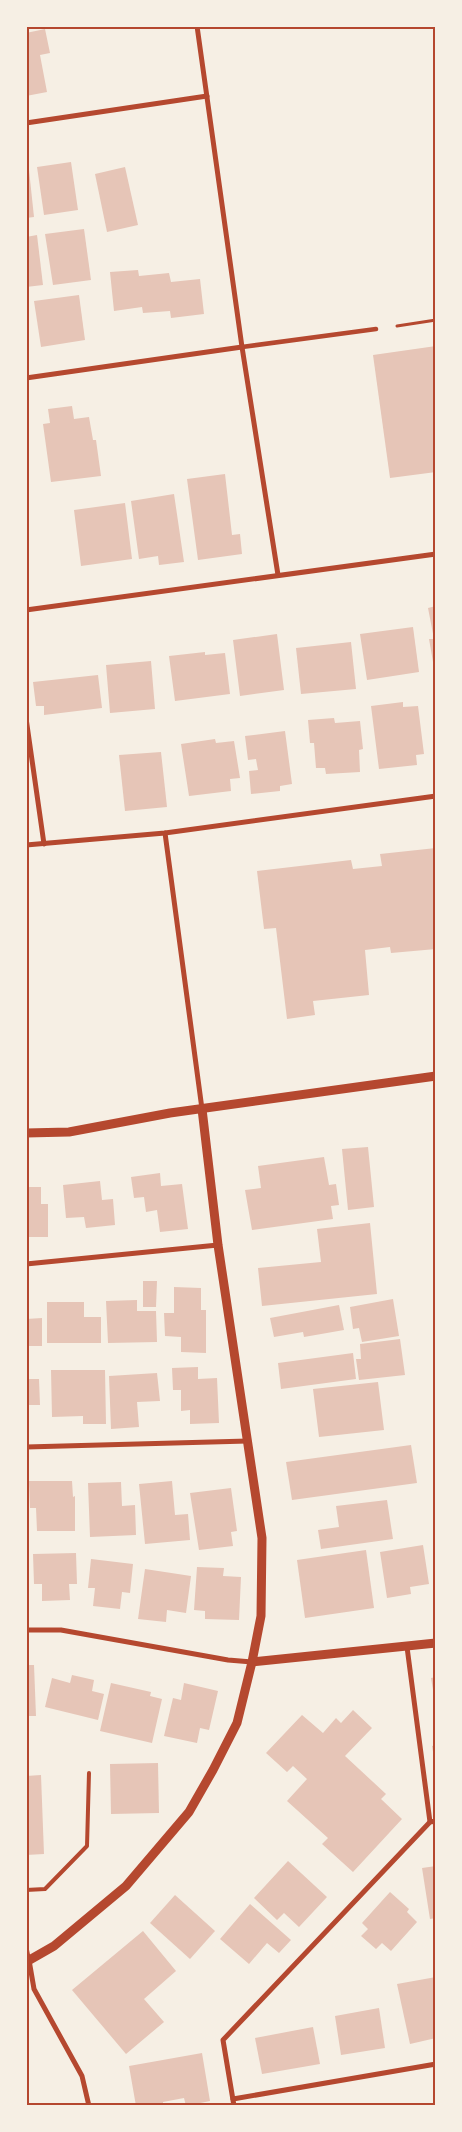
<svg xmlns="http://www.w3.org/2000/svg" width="462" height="2132" font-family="'Source Sans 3',sans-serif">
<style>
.building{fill:#e6c5b7}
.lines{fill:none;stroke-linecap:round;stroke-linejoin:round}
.path{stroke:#b5482f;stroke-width:3}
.service{stroke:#b5482f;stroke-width:4}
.pedestrian{stroke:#b5482f;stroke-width:4.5}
.minor{stroke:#b5482f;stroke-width:5}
.tertiary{stroke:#b5482f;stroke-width:9}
.neatline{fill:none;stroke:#b5482f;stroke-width:2}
</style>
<rect width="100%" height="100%" fill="#f6efe4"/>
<g class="building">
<path d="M45,29L50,53L40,55L47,92L26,96V33Z"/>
<path d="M71,162L78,210L44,215L37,167Z"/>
<path d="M125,167L138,225L107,232L95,174Z"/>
<path d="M29,170L34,217L26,218V171Z"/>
<path d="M84,229L91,280L53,285L45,234Z"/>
<path d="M37,235L43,285L26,287V237Z"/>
<path d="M138,270L139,276L169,273L171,282L200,279L204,314L171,318L170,311L143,313L142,307L114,311L110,272Z"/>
<path d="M79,295L85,340L41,347L34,301Z"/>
<path d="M436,346V472L390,478L373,355Z"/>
<path d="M72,406L74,419L89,417L93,440H96L101,476L51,482L43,424L50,423L48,409Z"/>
<path d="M225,474L232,535L240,534L242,554L198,560L187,479Z"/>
<path d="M174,494L184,562L159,565L158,556L139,559L131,501Z"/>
<path d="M125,503L132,559L81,566L74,510Z"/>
<path d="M436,606V662H433L429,639H434L428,608Z"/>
<path d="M413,627L419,672L367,680L360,634Z"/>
<path d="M277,634L284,690L240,696L233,640Z"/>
<path d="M351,642L356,689L301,694L296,648Z"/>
<path d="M205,652V655L225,653L230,694L175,701L169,656Z"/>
<path d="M151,661L155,709L110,713L106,665Z"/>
<path d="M98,675L102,708L44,715V706H36L33,682Z"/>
<path d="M403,702V707L418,706L424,754L416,755L417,765L379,769L371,706Z"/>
<path d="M334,718L335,723L360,721L363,749L359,750L360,772L326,774L325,768H316L314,743H310L308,720Z"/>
<path d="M285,731L292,784L280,786V791L251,794L249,771L258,770L257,765L256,759L248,760L245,736Z"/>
<path d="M215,739L216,743L234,741L240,778L230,779L231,791L189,796L181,744Z"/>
<path d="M161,752L167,807L125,811L119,755Z"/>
<path d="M436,848V949L391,953L390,947L365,950L369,995L313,1001L315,1015L287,1019L276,928L264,929L257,871L351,860L353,869L382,866L380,854Z"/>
<path d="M368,1147L374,1207L348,1210L342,1149Z"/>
<path d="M324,1157L329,1185L336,1184L339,1205L331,1206L333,1219L252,1230L245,1190L261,1188L258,1166Z"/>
<path d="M160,1173L161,1186L182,1184L188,1229L160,1232L157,1210L146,1212L144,1197L134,1198L131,1177Z"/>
<path d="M100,1181L102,1200L113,1199L115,1225L86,1228L84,1217L66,1218L63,1185Z"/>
<path d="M26,1187H41V1204H48V1237H26Z"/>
<path d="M370,1223L377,1294L262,1306L258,1268L321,1262L317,1229Z"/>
<path d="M143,1281H157L156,1307H143Z"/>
<path d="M174,1287L201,1288V1310H206V1353L181,1352V1337L165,1336L164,1313H174Z"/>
<path d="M393,1299L399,1336L362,1342L359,1328L353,1329L350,1307Z"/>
<path d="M137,1300V1311H156L157,1342L108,1343L106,1301Z"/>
<path d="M47,1302H84V1317H101V1343H47Z"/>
<path d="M339,1305L344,1330L304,1337L303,1332L274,1337L270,1318Z"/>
<path d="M42,1318V1346H26V1319Z"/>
<path d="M400,1339L405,1375L359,1380L356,1359H361L360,1344Z"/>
<path d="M353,1353L356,1379L281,1389L278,1363Z"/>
<path d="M198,1367V1379L217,1378L219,1423L190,1424V1410L181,1411V1390H173L172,1368Z"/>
<path d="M51,1370H105L106,1424H83V1416L52,1417Z"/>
<path d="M157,1373L160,1401L137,1402L139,1427L111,1429L109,1376Z"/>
<path d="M26,1379H39L40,1405H26Z"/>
<path d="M378,1382L384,1430L319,1437L313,1389Z"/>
<path d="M411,1445L417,1483L292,1500L286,1462Z"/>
<path d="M29,1481H72L73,1497L75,1496V1531H37L36,1508H30Z"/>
<path d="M172,1481L175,1515L188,1514L190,1540L145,1544L139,1484Z"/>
<path d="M121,1482L122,1506L135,1505L136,1535L90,1537L88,1483Z"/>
<path d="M231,1488L237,1531L231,1532L233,1546L199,1550L190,1493Z"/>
<path d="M387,1500L393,1539L321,1549L318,1530L339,1527L336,1506Z"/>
<path d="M423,1545L429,1584L410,1587L411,1594L387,1598L380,1552Z"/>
<path d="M366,1550L374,1608L305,1618L297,1560Z"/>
<path d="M76,1553L77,1584H69L70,1600L42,1601V1584H34L33,1554Z"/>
<path d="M91,1559L133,1564L130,1593L122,1592L120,1609L93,1606L95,1588H88Z"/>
<path d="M197,1567L224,1568L223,1576L241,1577L239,1620L205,1619V1611L194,1610Z"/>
<path d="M145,1569L191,1576L186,1613L167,1610L166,1622L138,1619Z"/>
<path d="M26,1665H34L36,1716H26Z"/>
<path d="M72,1675L94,1680L92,1691L104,1694L98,1720L45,1707L52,1678L70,1683Z"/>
<path d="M436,1677V1702H435L431,1678Z"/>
<path d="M111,1683L151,1692L150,1696L162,1699L152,1743L100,1731Z"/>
<path d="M184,1683L218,1691L209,1730L200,1728L197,1743L164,1736L173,1698L181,1700Z"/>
<path d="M353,1710L372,1728L345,1756L386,1794L381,1799L402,1819L353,1872L322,1844L328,1838L287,1801L307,1779L293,1766L287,1772L266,1753L302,1715L323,1733L336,1718L341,1723Z"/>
<path d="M436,1745V1763H435L432,1746Z"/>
<path d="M158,1763L159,1813L111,1814L110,1764Z"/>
<path d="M41,1775L44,1854L26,1855V1776Z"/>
<path d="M288,1861L327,1897L299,1927L284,1913L277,1920L254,1898Z"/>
<path d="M436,1866V1918L430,1919L422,1868Z"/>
<path d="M390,1892L409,1909L407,1912L417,1922L391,1951L382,1943L376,1949L361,1936L368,1929L362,1923Z"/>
<path d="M175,1895L215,1931L190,1959L150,1923Z"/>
<path d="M250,1904L291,1940L279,1953L267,1943L249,1964L220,1939Z"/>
<path d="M143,1931L176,1971L144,1999L164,2022L126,2054L72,1990Z"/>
<path d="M436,1977V2038L410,2044L397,1984Z"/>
<path d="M379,2008L385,2048L341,2055L335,2016Z"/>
<path d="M313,2027L320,2064L262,2074L255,2038Z"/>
<path d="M202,2053L210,2101L186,2106L184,2098L163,2102V2106H136L129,2066Z"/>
</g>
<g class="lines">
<path class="path" d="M397,326L436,320"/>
<g class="service">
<path d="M26,1890L45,1889L87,1846L89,1773"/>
<path d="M26,1945L29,1960"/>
</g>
<path class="pedestrian" d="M242,347L376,329"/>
<g class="minor">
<path d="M197,26L242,347L278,575"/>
<path d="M26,123L207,96"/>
<path d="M26,378L242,347"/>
<path d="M26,610L436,554"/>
<path d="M26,718L44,844"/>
<path d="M165,833L202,1109"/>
<path d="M26,845L165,833L436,796"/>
<path d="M26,1264L218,1245"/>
<path d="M26,1447L248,1441"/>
<path d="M26,1630H61L228,1660L252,1662"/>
<path d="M407,1647L430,1822"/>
<path d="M29,1960L34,1989L82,2076L89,2106"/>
<path d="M233,2099L436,2064"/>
<path d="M234,2106L223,2040L430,1822L436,1821"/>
</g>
<g class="tertiary">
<path d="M26,1133L69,1132L170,1113L436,1076"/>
<path d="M252,1662L436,1643"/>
<path d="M26,1962L54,1946L126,1886L189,1812L213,1770L237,1723L252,1662L261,1616L262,1538L218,1245L202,1109"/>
</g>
</g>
<rect width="462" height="2132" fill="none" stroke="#f6efe4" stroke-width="55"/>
<rect x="28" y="28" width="406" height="2076" class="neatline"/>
</svg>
